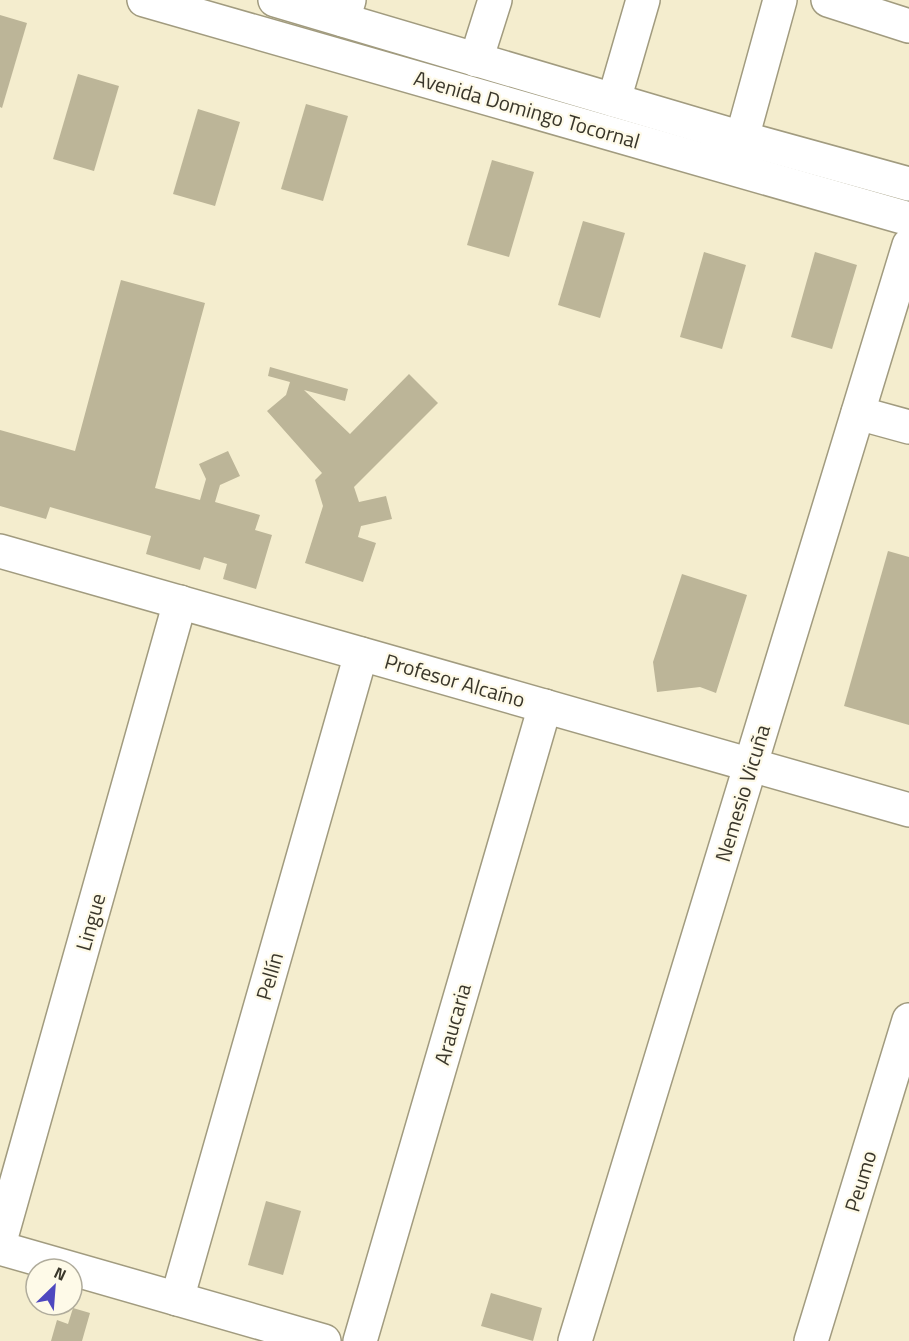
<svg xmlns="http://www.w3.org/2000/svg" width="909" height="1341" font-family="'Titillium Web',sans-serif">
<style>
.building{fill:#bcb598}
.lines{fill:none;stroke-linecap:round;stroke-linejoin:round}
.minor-casing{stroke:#a19b7f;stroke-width:36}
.major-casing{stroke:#a19b7f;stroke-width:36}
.minor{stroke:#fff;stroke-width:33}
.major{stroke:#fff;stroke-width:33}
.labels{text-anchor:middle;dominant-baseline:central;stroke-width:4.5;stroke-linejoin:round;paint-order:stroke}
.street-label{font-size:21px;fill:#3a372b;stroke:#fefae8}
</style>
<rect width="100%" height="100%" fill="#f4edce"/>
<g class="building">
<path d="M0,15L27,23L2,108L0,107Z"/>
<path d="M78,74L119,86L94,171L53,159Z"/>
<path d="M306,104L348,116L323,201L281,189Z"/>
<path d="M198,109L240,122L215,206L173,194Z"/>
<path d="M492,160L534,172L509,257L467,245Z"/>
<path d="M583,221L625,233L600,318L558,305Z"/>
<path d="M704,252L746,265L722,349L680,337Z"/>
<path d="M815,252L857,265L832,349L791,337Z"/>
<path d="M121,280L205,303L155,488L200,500L206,479L199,464L228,451L240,476L220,485L215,502L260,515L255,530L272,535L256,589L223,579L227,564L204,557L200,570L146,554L151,536L50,507L46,519L0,506V430L75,451Z"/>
<path d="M270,367L348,389L345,401L304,390L350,434L409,374L438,403L354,487L359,502L386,496L392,519L361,526L358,537L376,543L363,582L305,563L323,506L315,480L322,473L267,411L286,395L290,382L268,376Z"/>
<path d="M888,551L909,557V725L844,706Z"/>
<path d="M682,574L747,595L716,693L700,687L657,692L653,662Z"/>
<path d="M266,1201L301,1211L283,1275L248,1265Z"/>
<path d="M491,1293L542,1308L533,1341L481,1326Z"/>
<path d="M73,1308L90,1313L82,1341H51L57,1320L68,1324Z"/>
</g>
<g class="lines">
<g class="minor-casing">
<g id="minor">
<path d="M828,0L909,26"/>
<path d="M343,20L349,0"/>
<path d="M476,60L495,0"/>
<path d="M614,100L643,0"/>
<path d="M742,138L780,0"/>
<path d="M858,413L909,427"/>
<path d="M0,551L909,810"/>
<path d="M0,1241L180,602"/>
<path d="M177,1299L361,654"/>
<path d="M360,1341L545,706"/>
<path d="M575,1341L909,245"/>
<path d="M811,1341L909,1020"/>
</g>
</g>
<g class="major-casing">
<g id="major">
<path d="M144,0L909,219"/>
<path d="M275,0L742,138L909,184"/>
<path d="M0,1248L324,1341"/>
</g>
</g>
<use href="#minor" class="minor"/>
<use href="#major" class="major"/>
</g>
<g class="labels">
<g class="street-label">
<text transform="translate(527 109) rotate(16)">Avenida Domingo Tocornal</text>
<text transform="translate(455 680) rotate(16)">Profesor Alcaíno</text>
<text transform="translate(742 793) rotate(-73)">Nemesio Vicuña</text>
<text transform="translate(90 922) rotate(-74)">Lingue</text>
<text transform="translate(269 976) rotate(-74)">Pellín</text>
<text transform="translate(452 1024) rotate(-74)">Araucaria</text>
<text transform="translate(860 1181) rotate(-73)">Peumo</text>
</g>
</g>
<g transform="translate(54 1287) rotate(25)"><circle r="28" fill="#fefae8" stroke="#b0ac9c" stroke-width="1.5"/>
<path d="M0-4.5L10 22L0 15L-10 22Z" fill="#4e48bf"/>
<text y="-9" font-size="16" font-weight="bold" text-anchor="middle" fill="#3a372b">N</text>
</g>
</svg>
